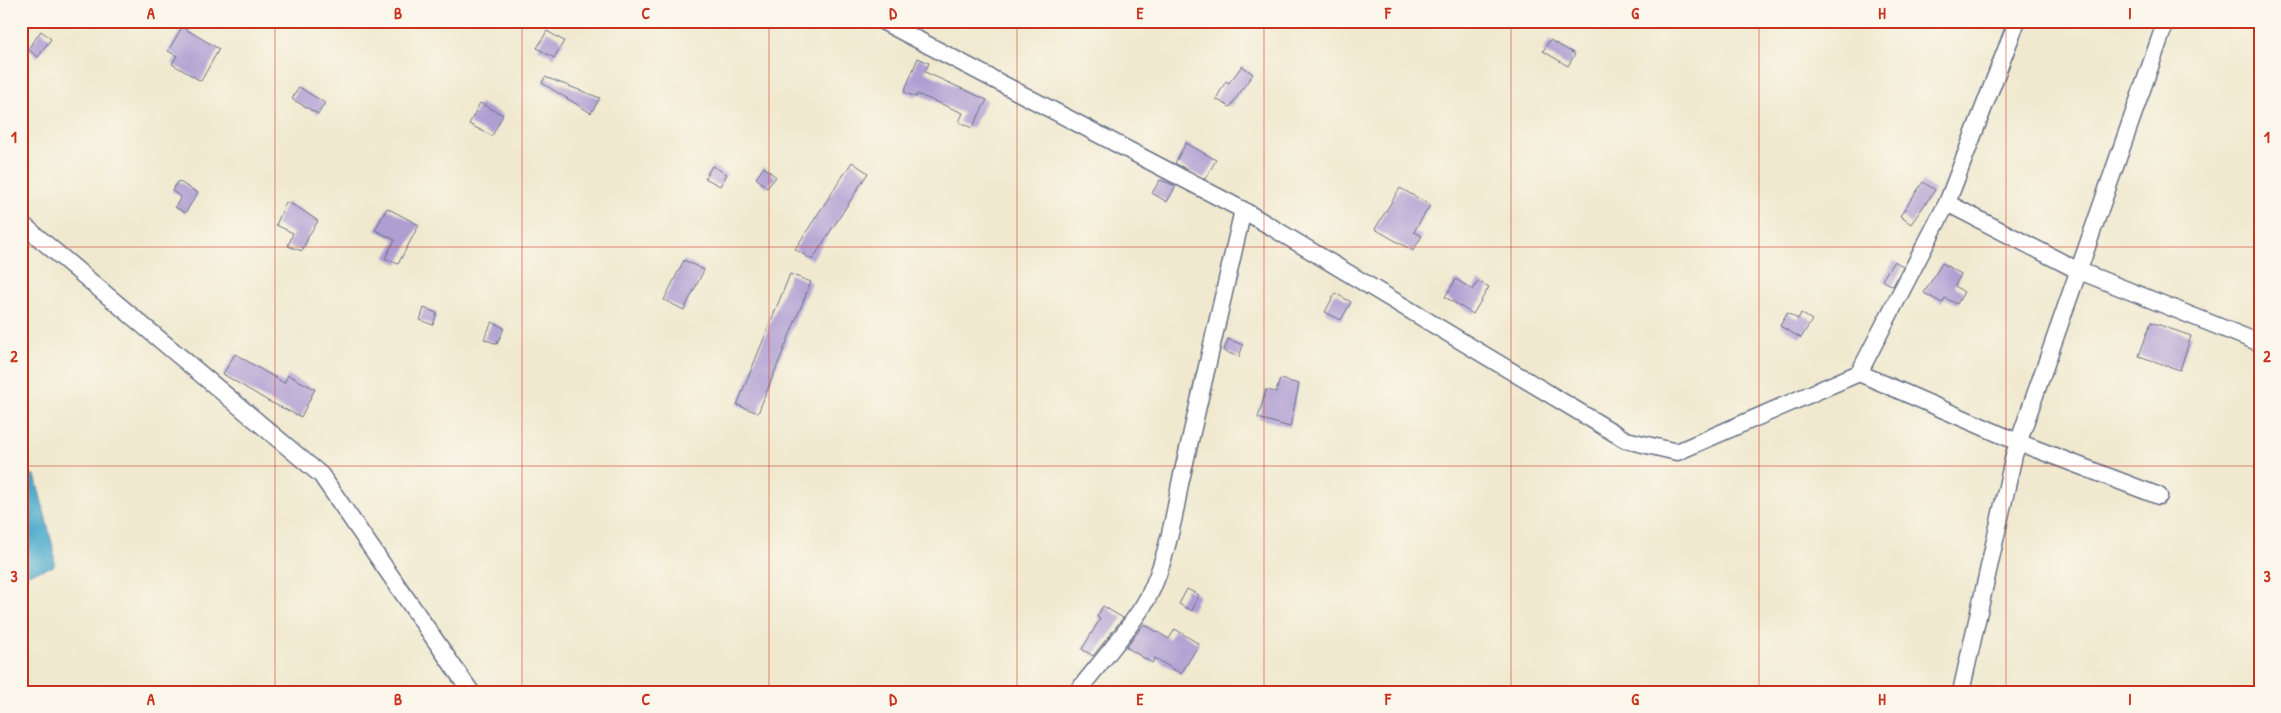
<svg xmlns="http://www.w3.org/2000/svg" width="2281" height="713" font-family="'Patrick Hand',sans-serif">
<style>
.water{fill:#4eaacc;stroke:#346c95}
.building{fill:#af9ed2}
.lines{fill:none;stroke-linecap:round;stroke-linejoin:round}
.minor-casing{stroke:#667086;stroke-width:19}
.minor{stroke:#fff;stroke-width:16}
.grid{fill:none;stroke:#c8321e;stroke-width:1;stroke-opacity:0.55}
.neatline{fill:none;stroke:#c8321e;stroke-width:2}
.grid-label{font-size:16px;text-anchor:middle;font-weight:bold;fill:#c8321e}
</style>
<rect width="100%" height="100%" fill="#fbf7ec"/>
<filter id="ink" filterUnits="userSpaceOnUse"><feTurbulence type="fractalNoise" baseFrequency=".02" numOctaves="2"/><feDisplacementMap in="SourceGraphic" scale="10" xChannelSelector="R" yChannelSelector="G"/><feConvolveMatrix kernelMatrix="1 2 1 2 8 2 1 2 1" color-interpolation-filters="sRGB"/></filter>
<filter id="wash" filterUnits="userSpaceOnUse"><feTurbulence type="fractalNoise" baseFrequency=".0096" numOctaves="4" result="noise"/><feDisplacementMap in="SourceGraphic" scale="20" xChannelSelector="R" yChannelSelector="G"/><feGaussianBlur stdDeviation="1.12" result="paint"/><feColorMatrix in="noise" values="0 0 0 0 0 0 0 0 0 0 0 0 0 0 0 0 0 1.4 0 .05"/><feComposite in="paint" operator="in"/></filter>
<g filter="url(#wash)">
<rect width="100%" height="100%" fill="#f0e9cf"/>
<path class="water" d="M21,474L35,475L54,551V566L21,576Z"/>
<g id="blocks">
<g class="building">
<path d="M182,27L219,49L201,81L172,64L177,56L168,51Z"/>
<path d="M41,31L51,39L38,57L28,49Z"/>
<path d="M547,31L564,41L554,58L537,48Z"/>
<path d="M1550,40L1575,54L1568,66L1543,51Z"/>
<path d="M918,58L929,63L925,72L987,100L972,128L959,122L963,113L917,94L916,97L904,92Z"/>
<path d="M1242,66L1253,74L1230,107L1216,99L1226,81L1229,83Z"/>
<path d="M545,77L600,98L591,113L542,83Z"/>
<path d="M299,87L325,103L318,114L292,99Z"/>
<path d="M480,103L503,115L492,136L469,124Z"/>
<path d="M1186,143L1216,160L1205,179L1175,163Z"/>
<path d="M852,162L868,173L812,260L795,249Z"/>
<path d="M712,166L727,174L720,186L705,178Z"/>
<path d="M764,167L776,177L767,188L756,178Z"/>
<path d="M1160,180L1176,186L1167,202L1152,193Z"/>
<path d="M178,181L198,193L185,213L175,207L181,197L172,191Z"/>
<path d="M1923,182L1935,190L1911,224L1900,216Z"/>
<path d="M1400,188L1430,205L1414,232L1422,236L1413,251L1375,229Z"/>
<path d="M286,202L299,208L318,221L309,235L302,251L288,246L293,233L276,225Z"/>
<path d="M387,208L419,225L398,264L385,258L395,240L375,230Z"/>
<path d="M684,260L704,270L684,310L664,300Z"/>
<path d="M1894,261L1903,266L1893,286L1882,280Z"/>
<path d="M1942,263L1961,274L1955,286L1964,292L1957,304L1945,298L1942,303L1924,293Z"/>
<path d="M790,274L811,282L758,413L737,405Z"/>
<path d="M1456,279L1473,290L1478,281L1489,287L1473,314L1445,297Z"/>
<path d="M1335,293L1351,302L1341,320L1325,312Z"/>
<path d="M424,308L437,313L433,325L420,320Z"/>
<path d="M1787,313L1798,319L1801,313L1812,320L1801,338L1780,326Z"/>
<path d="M492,322L504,328L497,344L484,339Z"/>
<path d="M2151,322L2191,336L2180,370L2139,356Z"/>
<path d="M1228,339L1243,345L1239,357L1224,351Z"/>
<path d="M235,354L284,383L288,375L315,389L301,417L268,401L223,374Z"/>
<path d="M1280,379L1299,384L1290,427L1258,418L1266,390L1276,392Z"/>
<path d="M1187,589L1199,595L1192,611L1179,604Z"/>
<path d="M1103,606L1123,618L1093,656L1082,649L1100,619L1097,617Z"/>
<path d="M1144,624L1169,639L1175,629L1199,644L1181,674L1155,658L1152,663L1126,647Z"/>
</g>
</g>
</g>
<g filter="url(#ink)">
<use href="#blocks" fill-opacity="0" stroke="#667086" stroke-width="1"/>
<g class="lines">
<g class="minor-casing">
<g id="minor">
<path d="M882,21L1243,210L1626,440L1677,452L1859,373L1947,203L2077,270L2260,343"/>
<path d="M1947,203L2017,21"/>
<path d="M21,223L321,475L471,692"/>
<path d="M1859,373L2020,443L2159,496"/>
<path d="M1077,692C1099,664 1124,636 1143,606C1162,576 1174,520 1180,484L1243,210"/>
<path d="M1961,692L2014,455L2166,21"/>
</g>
</g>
<use href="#minor" class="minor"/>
</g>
</g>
<path class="grid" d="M275,21V692M522,21V692M769,21V692M1017,21V692M1264,21V692M1511,21V692M1759,21V692M2006,21V692M21,247H2260M21,466H2260"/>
<rect width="2281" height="713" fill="none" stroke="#fbf7ec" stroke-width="55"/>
<rect x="28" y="28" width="2226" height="658" class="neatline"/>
<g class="grid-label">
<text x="151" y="19">A</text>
<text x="398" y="19">B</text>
<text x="646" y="19">C</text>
<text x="893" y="19">D</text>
<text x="1140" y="19">E</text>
<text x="1388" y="19">F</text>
<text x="1635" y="19">G</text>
<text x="1882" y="19">H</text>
<text x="2130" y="19">I</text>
<text x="14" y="143">1</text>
<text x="2267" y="143">1</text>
<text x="14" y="362">2</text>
<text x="2267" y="362">2</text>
<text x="14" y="582">3</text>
<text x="2267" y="582">3</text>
<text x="151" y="705">A</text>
<text x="398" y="705">B</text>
<text x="646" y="705">C</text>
<text x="893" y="705">D</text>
<text x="1140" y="705">E</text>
<text x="1388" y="705">F</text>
<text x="1635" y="705">G</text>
<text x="1882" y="705">H</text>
<text x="2130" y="705">I</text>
</g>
</svg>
